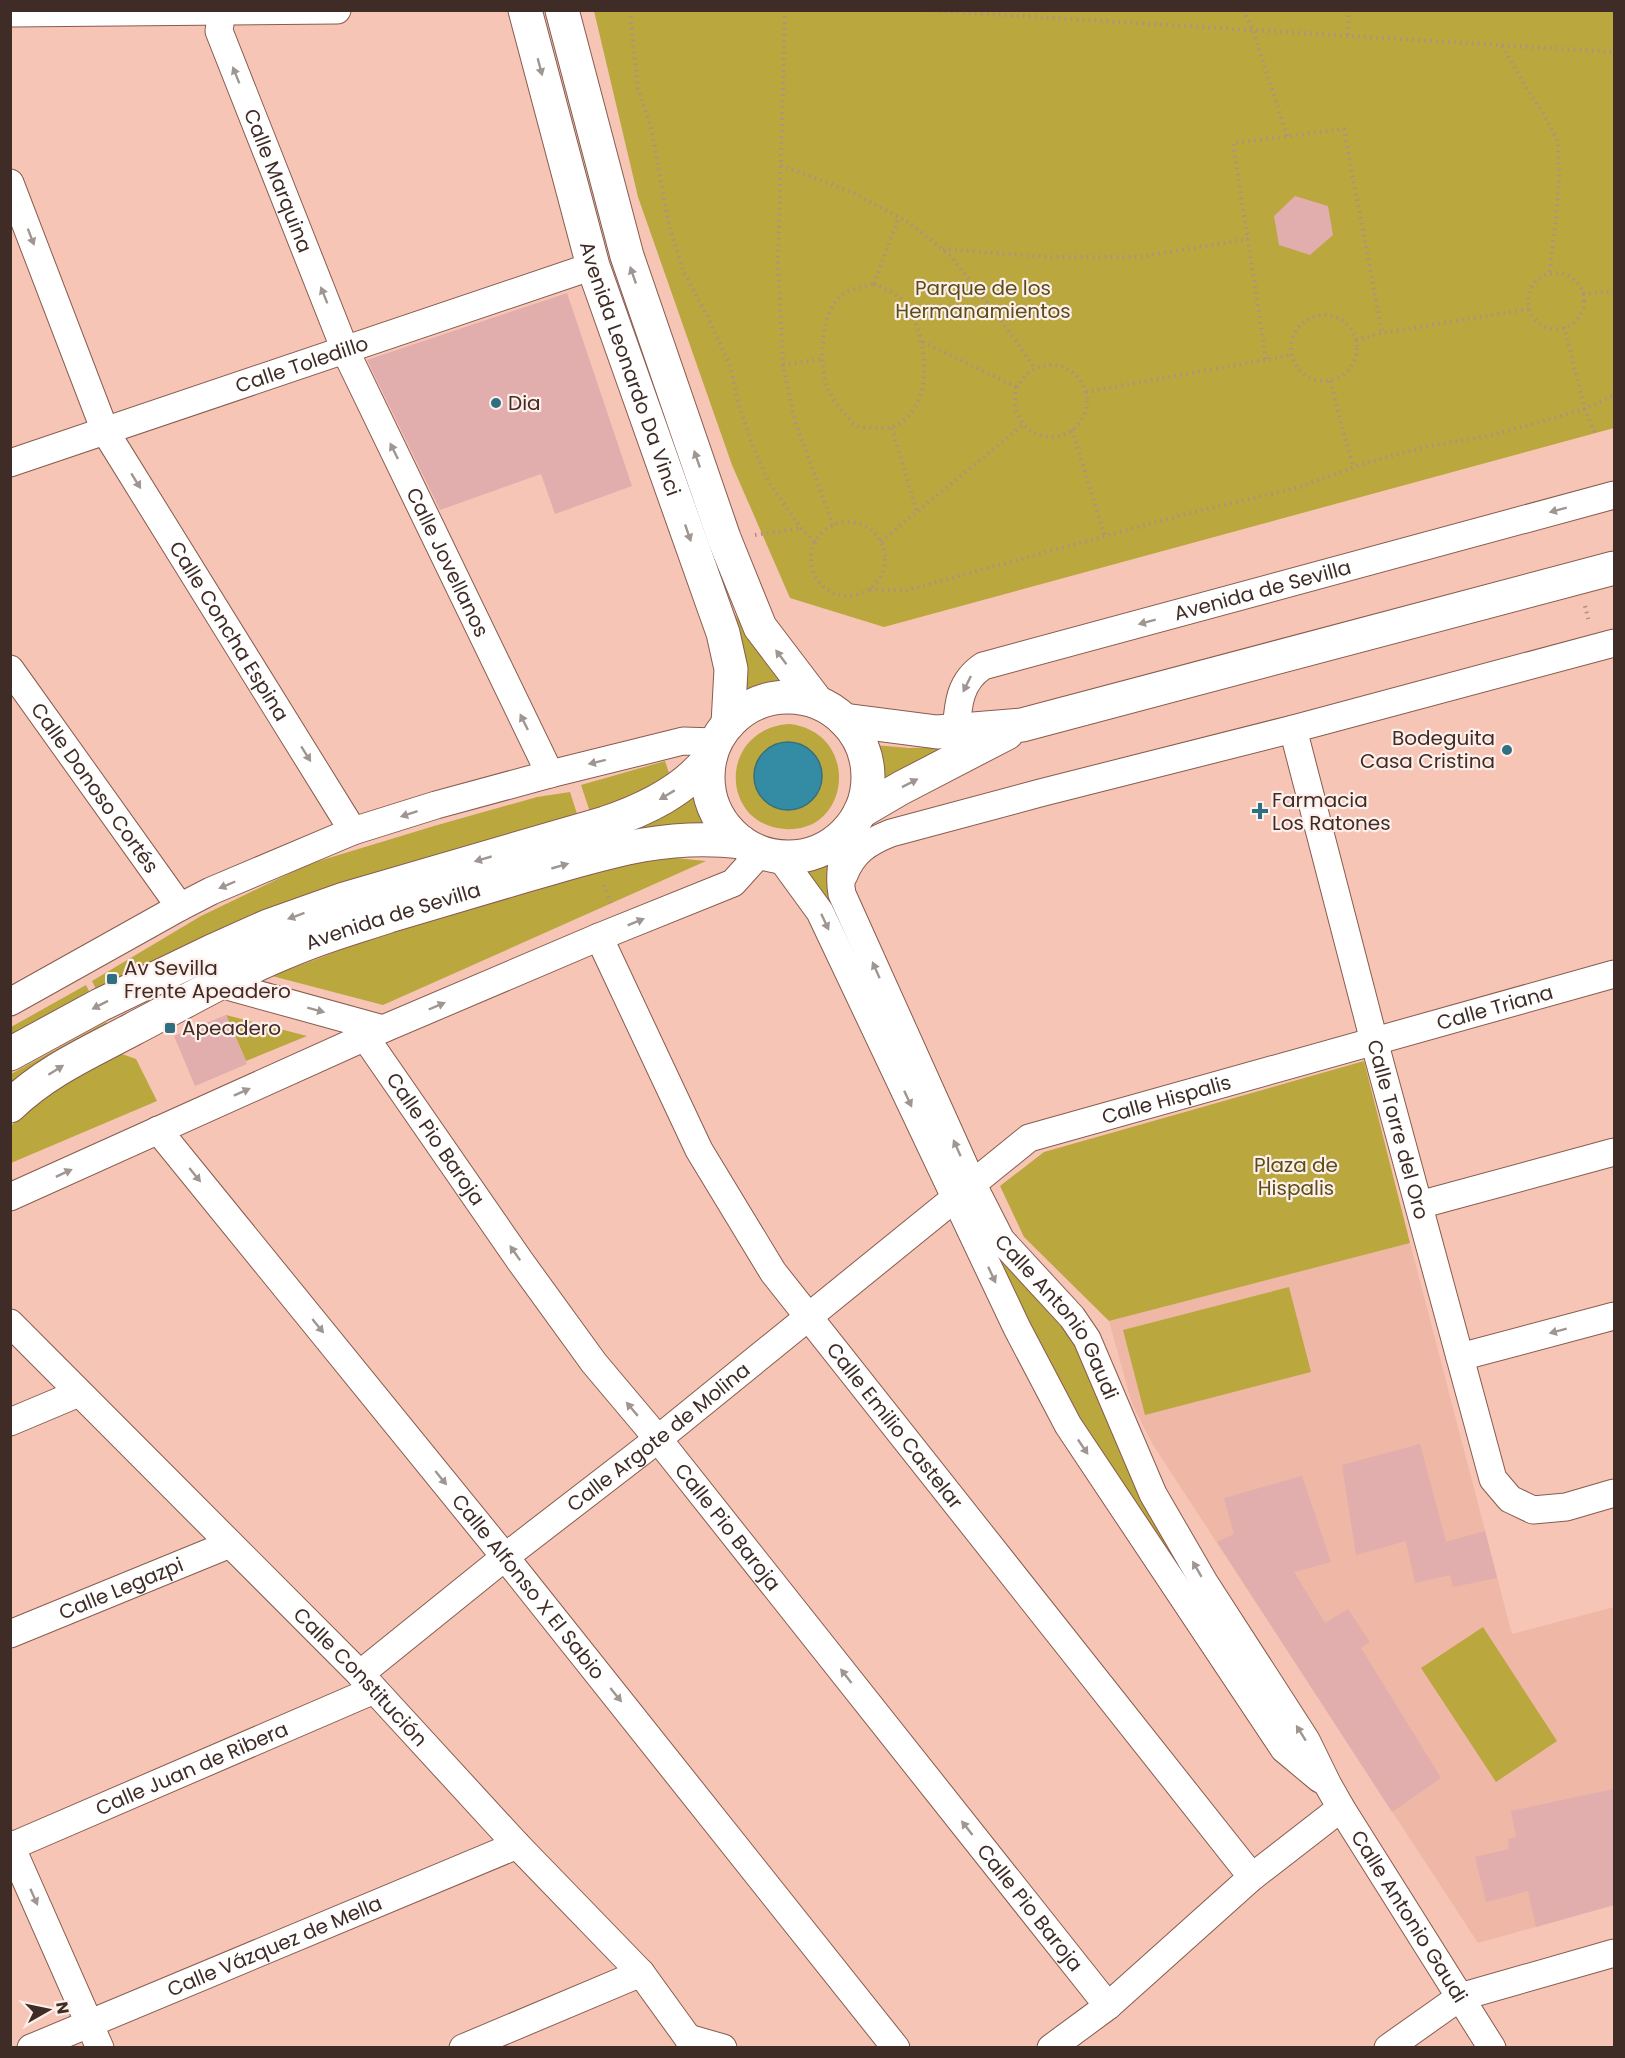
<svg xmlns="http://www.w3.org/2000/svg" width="1625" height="2058" font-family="Poppins,sans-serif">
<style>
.built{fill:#efb7a5}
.green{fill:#baa73e;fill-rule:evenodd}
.water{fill:#338ca4;stroke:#376f7e;stroke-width:1.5}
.building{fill:#e1adad}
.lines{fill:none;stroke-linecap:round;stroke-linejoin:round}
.minor-casing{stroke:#875c4e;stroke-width:29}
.tertiary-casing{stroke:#875c4e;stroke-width:35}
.secondary-casing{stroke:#875c4e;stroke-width:35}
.path{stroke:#b58e81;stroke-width:4;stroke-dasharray:1.5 4.5;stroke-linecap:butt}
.minor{stroke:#fff;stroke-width:27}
.tertiary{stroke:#fff;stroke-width:33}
.secondary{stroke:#fff;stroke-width:33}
.oneway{fill:#9f9692}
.poi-dot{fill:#2e7082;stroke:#ffefea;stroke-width:2}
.labels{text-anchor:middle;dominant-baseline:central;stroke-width:4.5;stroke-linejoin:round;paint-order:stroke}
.street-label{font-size:20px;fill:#3f2c26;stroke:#ffefea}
.park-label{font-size:20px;fill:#584e1a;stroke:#ffefea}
.poi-label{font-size:20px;fill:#3f2c26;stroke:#ffefea;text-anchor:start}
</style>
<rect width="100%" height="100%" fill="#f7c5b5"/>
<path class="built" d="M1410,1243L1512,1634L1614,1607V1905L1478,1943L1153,1445L1132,1404L1109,1321Z"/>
<g class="green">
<path d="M594,11H1614V428L884,627L790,598L732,465L638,197Z"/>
<path d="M711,548L733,611L745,631L791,684L772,686L746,694L730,613Z"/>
<path d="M790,724C861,733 851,834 785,829C719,825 718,728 790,724ZM783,743C792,743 802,745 810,751C821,759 826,783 817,794C810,801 796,806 788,810C747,805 743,752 783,743Z"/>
<path d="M875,745L909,748L954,747L881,788C883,771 882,760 875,745Z"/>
<path d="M665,761L670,776L655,789L591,815L581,785Z"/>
<path d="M696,790L699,809L708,825L612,834Z"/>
<path d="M570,792L578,817L97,991L92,981L201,916L309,864L434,826L537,797Z"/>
<path d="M675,858L706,861L383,1005L272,976L364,941L482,901L606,867Z"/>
<path d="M831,861L833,900L827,902L818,886L803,869Z"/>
<path d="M86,985L90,993L11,1038V1027Z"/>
<path d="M226,1015L307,1036L246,1061Z"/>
<path d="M106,1022L108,1025L11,1086V1074Z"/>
<path d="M122,1054L136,1059L157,1101L11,1163V1126L54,1086L110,1056Z"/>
<path d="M1364,1061L1410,1243L1109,1321L1024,1237L1000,1186L1044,1152Z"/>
<path d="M1001,1256L1073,1340L1192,1579L1185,1585L1069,1408L995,1263Z"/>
<path d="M1289,1287L1311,1372L1145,1415L1123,1330Z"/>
<path d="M1483,1627L1557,1741L1496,1782L1421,1668Z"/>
</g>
<circle class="water" cx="788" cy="776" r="34"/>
<g class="building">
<path d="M1295,196L1328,206L1333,235L1310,255L1279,245L1274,216Z"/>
<path d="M567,293L632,486L555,514L541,474L440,510L367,360Z"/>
<path d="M226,1015L247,1064L195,1086L174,1036Z"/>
<path d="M1420,1444L1446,1542L1485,1531L1497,1578L1453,1587L1450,1575L1415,1583L1406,1541L1356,1555L1342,1465Z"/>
<path d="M1302,1476L1331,1562L1294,1572L1325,1623L1348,1609L1370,1642L1361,1648L1441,1778L1392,1812L1217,1542L1234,1534L1224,1498Z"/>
<path d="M1614,1789V1905L1536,1927L1528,1891L1486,1902L1475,1857L1509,1849L1508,1839L1516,1837L1511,1811Z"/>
</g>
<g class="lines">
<g class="minor-casing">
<g id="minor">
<path id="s1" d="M222,10L219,31L345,350L550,774"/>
<path d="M10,13L337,10"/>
<path id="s2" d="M10,183L105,431L353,831"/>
<path id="s3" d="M10,463L593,266"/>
<path id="s4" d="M10,669L180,907"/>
<path id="s5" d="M1293,729L1374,1041L1493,1479L1510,1499L1533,1510L1566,1507L1614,1493"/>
<path id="s6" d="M956,732C958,705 959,682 983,666L1614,495"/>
<path id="s7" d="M849,828C844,850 838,872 842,894L973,1185L1001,1240L1072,1317L1087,1339L1153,1494L1204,1582L1306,1740L1328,1785L1341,1808L1492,2048"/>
<path d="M780,857L820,912L1017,1328L1068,1425L1284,1749L1320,1779"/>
<path d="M844,875C853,852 868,842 891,833L1040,793L1293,729L1614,643"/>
<path id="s8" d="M599,937L699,1150L773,1272L1252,1877"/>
<path d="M220,984L383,1029"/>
<path d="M10,1002L180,907L211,891L353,831L436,805L550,774L683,741L716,742"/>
<path id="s9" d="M365,1037L520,1261L594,1363L658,1439L1108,2006"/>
<path id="s10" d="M158,1130L505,1557L896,2048"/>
<path d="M10,1197L383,1029L599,937L733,883L761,852"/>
<path d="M1419,1205L1614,1152"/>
<path id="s11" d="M10,1323L360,1674L517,1845L641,1973L688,2038L692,2048"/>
<path d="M1460,1357L1614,1316"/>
<path d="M10,1422L79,1393"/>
<path id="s12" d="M10,1634L230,1544"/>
<path id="s13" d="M360,1674L505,1557L658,1439L1029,1138L1614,974"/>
<path d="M10,1844L100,2048"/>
<path id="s14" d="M10,1847L374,1690"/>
<path d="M688,2038L723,2048"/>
<path id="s15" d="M31,2048L517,1845"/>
<path d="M463,2048L641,1973"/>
<path d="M1051,2048L1108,2006L1252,1877L1341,1808"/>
<path d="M1388,2048L1460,1997L1614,1953"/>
</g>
</g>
<g class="tertiary-casing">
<g id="tertiary">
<path id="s16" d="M525,10L593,266L723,633L731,669L728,724"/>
<path d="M562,10L627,256L724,538L760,627L817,702"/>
</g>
</g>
<g class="secondary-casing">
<g id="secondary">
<circle cx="788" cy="777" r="80"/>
<path d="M844,720L937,732L1022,725L1614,568"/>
<path d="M860,812L901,788L1007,733"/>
<path d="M10,1054L100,1005L212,951L268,926L344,899L605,823C644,810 685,791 710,757"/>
<path id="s17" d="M10,1106C46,1071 90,1052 133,1029C185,1002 236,972 291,950C323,936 356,927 389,916C434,903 479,889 524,876C599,855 662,832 741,842"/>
</g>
</g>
<g class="path">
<path d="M630,10L638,89L651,127L669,226L684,273L708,317L730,366L739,405L752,444L768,481L801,528L815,542"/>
<path d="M785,10L778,262L783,365L795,421L833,525"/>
<path d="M921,10L1614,52"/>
<path d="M1243,10L1253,30L1287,136"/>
<path d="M1348,35L1349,10"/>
<path d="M1502,46L1526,87L1545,116L1558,142L1559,178L1556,221L1549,274"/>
<path d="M781,165L851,192L910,223L952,257L1009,331L1035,369"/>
<path d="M943,249L1049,257H1139L1248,239"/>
<circle cx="1556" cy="301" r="28"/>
<path d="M874,284C883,288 894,292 901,299C923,322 933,380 915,407C907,420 897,428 882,428C874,428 863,428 855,425C852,423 849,418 846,415C839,408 831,398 828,389C818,363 820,312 843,294C852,288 864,286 874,284Z"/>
<path d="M874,284L899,217"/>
<path d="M1583,294L1614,291"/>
<circle cx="1324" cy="348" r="33"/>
<path d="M1564,327L1585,409L1595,434"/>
<path d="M1356,340L1382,333L1529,309"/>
<path d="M923,342L1018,388"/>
<path d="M1266,359L1233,143L1344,129L1382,333"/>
<path d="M783,365L822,359"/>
<circle cx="1051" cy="401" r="36"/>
<path d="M1330,381L1353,467"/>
<path d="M1086,392L1292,355"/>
<path d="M892,428L917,512"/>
<path d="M1072,430L1105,536"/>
<circle cx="848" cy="559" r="37"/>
<path d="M755,535L801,528"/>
<path d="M881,541L1024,424"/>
<path d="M870,589L904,591L1193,512L1297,488L1354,467L1391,456L1429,446L1493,435L1585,409L1614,395"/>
<path d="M1585,606L1589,622"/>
<path d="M604,885L611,903"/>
</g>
<use href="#minor" class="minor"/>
<use href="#tertiary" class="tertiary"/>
<use href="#secondary" class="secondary"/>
</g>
<defs><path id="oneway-solid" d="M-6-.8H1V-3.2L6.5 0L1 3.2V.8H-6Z" transform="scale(1.5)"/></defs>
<g class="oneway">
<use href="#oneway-solid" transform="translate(540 67) rotate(75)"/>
<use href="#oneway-solid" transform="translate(236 75) rotate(-112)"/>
<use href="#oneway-solid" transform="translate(31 237) rotate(69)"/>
<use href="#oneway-solid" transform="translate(633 275) rotate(-109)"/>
<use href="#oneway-solid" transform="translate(324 295) rotate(-112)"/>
<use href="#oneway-solid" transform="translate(394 451) rotate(-116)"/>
<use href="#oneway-solid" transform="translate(697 459) rotate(-109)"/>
<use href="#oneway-solid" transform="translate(136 481) rotate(58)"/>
<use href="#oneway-solid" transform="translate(1558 510) rotate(165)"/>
<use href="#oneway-solid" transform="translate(688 533) rotate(71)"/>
<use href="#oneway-solid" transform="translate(1147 622) rotate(165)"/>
<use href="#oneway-solid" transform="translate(781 657) rotate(-127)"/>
<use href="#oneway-solid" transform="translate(967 684) rotate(116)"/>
<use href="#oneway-solid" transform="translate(524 722) rotate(-116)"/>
<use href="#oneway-solid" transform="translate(306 754) rotate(58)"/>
<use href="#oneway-solid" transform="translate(597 762) rotate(166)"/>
<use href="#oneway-solid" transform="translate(910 783) rotate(-27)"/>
<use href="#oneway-solid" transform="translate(667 795) rotate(149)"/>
<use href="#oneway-solid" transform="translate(409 814) rotate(162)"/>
<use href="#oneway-solid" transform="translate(483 859) rotate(164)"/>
<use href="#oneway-solid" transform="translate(560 866) rotate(-16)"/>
<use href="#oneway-solid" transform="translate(227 885) rotate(157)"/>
<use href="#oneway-solid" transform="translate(296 916) rotate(160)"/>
<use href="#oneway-solid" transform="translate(636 922) rotate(-22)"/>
<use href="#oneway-solid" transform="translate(825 922) rotate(65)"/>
<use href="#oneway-solid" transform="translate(876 970) rotate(-114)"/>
<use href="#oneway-solid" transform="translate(100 1005) rotate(153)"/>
<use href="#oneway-solid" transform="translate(437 1006) rotate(-23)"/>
<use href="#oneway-solid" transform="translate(316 1010) rotate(15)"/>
<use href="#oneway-solid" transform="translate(56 1070) rotate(-32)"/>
<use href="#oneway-solid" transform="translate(242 1092) rotate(-24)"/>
<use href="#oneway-solid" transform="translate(908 1099) rotate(65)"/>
<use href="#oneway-solid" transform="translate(957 1148) rotate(-114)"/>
<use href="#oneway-solid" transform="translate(64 1173) rotate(-25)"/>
<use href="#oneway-solid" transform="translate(195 1175) rotate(51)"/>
<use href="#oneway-solid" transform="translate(515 1253) rotate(-125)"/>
<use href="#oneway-solid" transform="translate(992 1275) rotate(65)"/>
<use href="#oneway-solid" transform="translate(318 1326) rotate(51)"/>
<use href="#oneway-solid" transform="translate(1558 1331) rotate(165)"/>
<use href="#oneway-solid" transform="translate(632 1409) rotate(-130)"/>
<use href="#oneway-solid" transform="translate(1083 1447) rotate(56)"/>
<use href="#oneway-solid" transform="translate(441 1478) rotate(51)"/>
<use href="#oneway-solid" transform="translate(1197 1569) rotate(-120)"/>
<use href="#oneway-solid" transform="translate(846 1676) rotate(-128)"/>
<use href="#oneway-solid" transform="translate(616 1695) rotate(51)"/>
<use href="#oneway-solid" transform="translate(1301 1733) rotate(-122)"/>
<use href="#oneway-solid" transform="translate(967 1828) rotate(-128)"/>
<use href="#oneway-solid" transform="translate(34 1897) rotate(66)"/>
</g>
<g class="poi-dot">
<circle cx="496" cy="403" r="6"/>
<circle cx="1507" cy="750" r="6"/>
<path d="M1257 802h6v6h6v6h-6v6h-6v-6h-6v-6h6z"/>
<rect x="106" y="973" width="12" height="12" rx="3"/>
<rect x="164" y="1022" width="12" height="12" rx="3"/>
</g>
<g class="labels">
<g class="street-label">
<text stroke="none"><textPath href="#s1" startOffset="182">Calle Marquina</textPath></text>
<text stroke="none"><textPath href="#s3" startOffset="308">Calle Toledillo</textPath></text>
<text stroke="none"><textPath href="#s16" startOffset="374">Avenida Leonardo Da Vinci</textPath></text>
<text stroke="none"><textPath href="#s1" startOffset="600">Calle Jovellanos</textPath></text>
<text stroke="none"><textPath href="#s6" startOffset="364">Avenida de Sevilla</textPath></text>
<text stroke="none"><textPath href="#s2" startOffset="501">Calle Concha Espina</textPath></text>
<text stroke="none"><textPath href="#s4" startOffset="146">Calle Donoso Cortés</textPath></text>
<text stroke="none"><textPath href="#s17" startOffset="430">Avenida de Sevilla</textPath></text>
<text stroke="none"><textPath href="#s13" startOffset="1341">Calle Triana</textPath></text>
<text stroke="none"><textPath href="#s13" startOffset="1000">Calle Hispalis</textPath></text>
<text stroke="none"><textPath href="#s5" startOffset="414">Calle Torre del Oro</textPath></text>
<text stroke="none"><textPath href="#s9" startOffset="124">Calle Pio Baroja</textPath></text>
<text stroke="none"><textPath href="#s7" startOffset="544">Calle Antonio Gaudi</textPath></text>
<text stroke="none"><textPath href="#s8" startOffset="574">Calle Emilio Castelar</textPath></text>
<text stroke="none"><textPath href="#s13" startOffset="381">Calle Argote de Molina</textPath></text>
<text stroke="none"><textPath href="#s9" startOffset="610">Calle Pio Baroja</textPath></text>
<text stroke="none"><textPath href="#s10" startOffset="588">Calle Alfonso X El Sabio</textPath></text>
<text stroke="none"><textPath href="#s12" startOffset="120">Calle Legazpi</textPath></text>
<text stroke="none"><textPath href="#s11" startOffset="498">Calle Constitución</textPath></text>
<text stroke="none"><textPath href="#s14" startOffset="198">Calle Juan de Ribera</textPath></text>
<text stroke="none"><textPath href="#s9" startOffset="1096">Calle Pio Baroja</textPath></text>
<text stroke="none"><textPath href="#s7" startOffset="1242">Calle Antonio Gaudi</textPath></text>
<text stroke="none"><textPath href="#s15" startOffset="264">Calle Vázquez de Mella</textPath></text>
</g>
<g class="park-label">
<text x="983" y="288">Parque de los<tspan x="983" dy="23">Hermanamientos</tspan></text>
<text x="1296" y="1165">Plaza de<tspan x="1296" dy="23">Hispalis</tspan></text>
</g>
<g class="poi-label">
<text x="508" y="403">Dia</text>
<text x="1495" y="738" text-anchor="end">Bodeguita<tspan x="1495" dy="23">Casa Cristina</tspan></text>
<text x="1272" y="800">Farmacia<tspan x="1272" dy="23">Los Ratones</tspan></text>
<text x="124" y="968">Av Sevilla<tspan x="124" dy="23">Frente Apeadero</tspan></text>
<text x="182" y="1028">Apeadero</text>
</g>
</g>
<rect width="1625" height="2058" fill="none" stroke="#3f2c26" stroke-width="24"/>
<g transform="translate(48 2010) rotate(81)" stroke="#ffefea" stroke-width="4.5" paint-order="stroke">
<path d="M0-4.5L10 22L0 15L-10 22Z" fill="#3f2c26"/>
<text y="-9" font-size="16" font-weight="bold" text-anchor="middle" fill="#3f2c26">N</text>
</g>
</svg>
